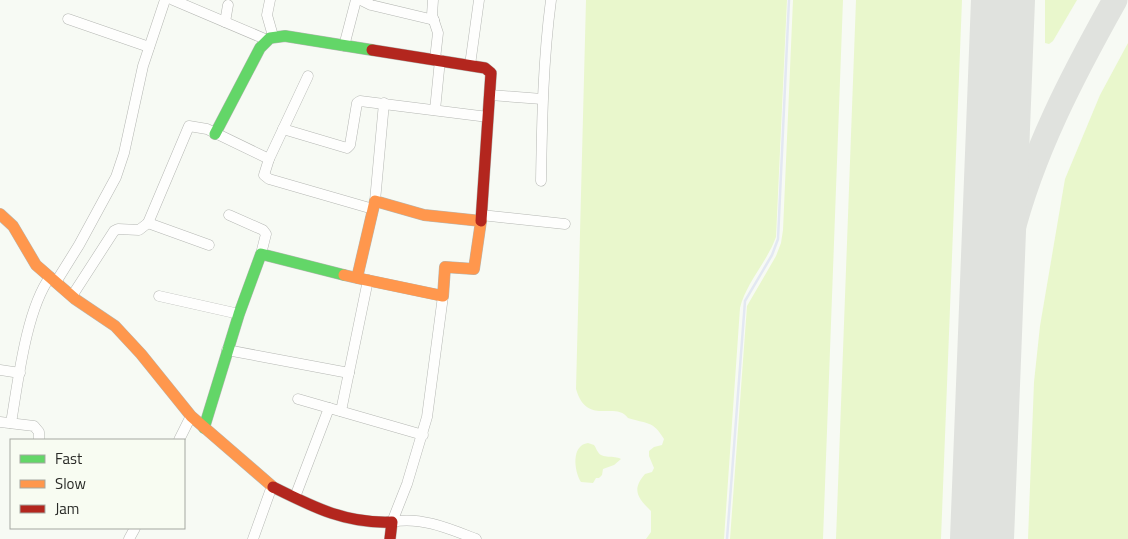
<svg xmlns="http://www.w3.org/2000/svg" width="1128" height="539" font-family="'Titillium Web',sans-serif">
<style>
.green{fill:#e9f7cc}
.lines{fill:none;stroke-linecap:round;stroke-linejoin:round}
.stream{stroke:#e3e8f2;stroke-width:2.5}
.taxiway{stroke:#e0e2de;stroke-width:25}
.runway{stroke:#e0e2de;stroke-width:64}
.street-casing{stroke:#b5b7b3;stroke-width:11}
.fast-casing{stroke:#b5b7b3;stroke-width:12}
.slow-casing{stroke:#b5b7b3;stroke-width:12}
.jam-casing{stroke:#b5b7b3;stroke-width:12}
.street{stroke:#fefefd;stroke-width:10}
.fast{stroke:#63d668;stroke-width:11}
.slow{stroke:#ff974d;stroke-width:11}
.jam{stroke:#b3261e;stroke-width:11}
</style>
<rect width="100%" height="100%" fill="#f7faf4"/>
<g class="green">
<path d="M586,0H787L776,237C767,262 746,283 740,308L724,539H646L651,532V511C638,498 631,490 645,474L652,472L654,468L649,456V451L654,447L662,445L664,439C653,420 646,424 628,418C615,400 587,427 576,389Z"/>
<path d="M793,0H843L823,539H730L747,306L776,256L781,243L783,230Z"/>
<path d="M856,0H962L941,539H836Z"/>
<path d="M1045,0H1077L1053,41L1049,44L1045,43Z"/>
<path d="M1128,43V539H1028L1034,382L1040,326L1065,179L1100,95Z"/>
<path d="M588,443L594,445C596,447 596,450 598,452C602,459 614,455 621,459L614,465L603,469L602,475L599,478H596L593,483L581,482C574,471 571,445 588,443Z"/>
</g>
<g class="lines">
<path class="stream" d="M727,539L745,301L772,255L778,239L789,0"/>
<path class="taxiway" d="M987,410C993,352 997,293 1011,237C1032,153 1073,75 1115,0"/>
<path class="runway" d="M982,539L1003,0"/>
<g class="street-casing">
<g id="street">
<path d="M173,0L265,39"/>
<path d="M270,0L267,15L273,36"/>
<path d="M361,0L371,5L434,20"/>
<path d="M433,0L432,15L438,33L435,59"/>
<path d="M68,19L149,47"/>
<path d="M225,22L228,5"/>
<path d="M344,46L356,0"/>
<path d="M470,65L479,0"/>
<path d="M308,76L269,159L264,175L269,179L373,209"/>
<path d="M490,95L542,99"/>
<path d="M435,110L440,60"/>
<path d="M283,129L347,148L350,145L357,103L360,101L488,117"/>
<path d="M541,181C542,120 543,60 551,0"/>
<path d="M375,201L384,103"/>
<path d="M229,215L263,230L266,234L261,254"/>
<path d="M481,215L565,224"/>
<path d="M148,223L209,245"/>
<path d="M56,282L79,245L116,177L124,153L143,66L165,0"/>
<path d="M72,296L114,231L118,229L139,230L148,223L189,126L207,129L269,159"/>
<path d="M159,296L239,314"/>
<path d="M227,350L349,373"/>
<path d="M0,370L20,373"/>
<path d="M298,399L423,435"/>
<path d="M341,411L368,280"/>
<path d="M0,422L34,426L39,432V440"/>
<path d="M11,423C18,382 26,310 50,277"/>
<path d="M179,440L191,416"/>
<path d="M295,497L329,408"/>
<path d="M392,522L407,484L427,417L443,296"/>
<path d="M392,522C420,516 450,529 476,539"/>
<path d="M129,539L135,528"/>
<path d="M253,539L272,486"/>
</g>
</g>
<g class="fast-casing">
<g id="fast">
<path d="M215,134L260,48L270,38L285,36L372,50"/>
<path d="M204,428L239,314L261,254L344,275"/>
</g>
</g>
<g class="slow-casing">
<g id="slow">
<path d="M0,214L13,226L36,265L75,299L115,326L141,354L191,416L273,487"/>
<path d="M344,275L357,278L375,201L424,215L481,221L474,269L445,267L443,296L357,278"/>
</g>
</g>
<g class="jam-casing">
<g id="jam">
<path d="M372,50L485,68L491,73L481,221"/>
<path d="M273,487C313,507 346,524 392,522L390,539"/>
</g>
</g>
<use href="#street" class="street"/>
<use href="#fast" class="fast"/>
<use href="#slow" class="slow"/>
<use href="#jam" class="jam"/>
</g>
<rect x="10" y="439" width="175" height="90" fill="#f8fcf2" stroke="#a5a8a1"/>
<rect x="20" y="455" width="25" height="8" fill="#63d668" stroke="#a5a8a1"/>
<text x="55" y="464" font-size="15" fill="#292a27">Fast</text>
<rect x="20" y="480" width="25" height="8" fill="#ff974d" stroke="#a5a8a1"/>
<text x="55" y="489" font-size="15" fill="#292a27">Slow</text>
<rect x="20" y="505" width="25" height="8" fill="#b3261e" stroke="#a5a8a1"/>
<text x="55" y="514" font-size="15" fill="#292a27">Jam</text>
</svg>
